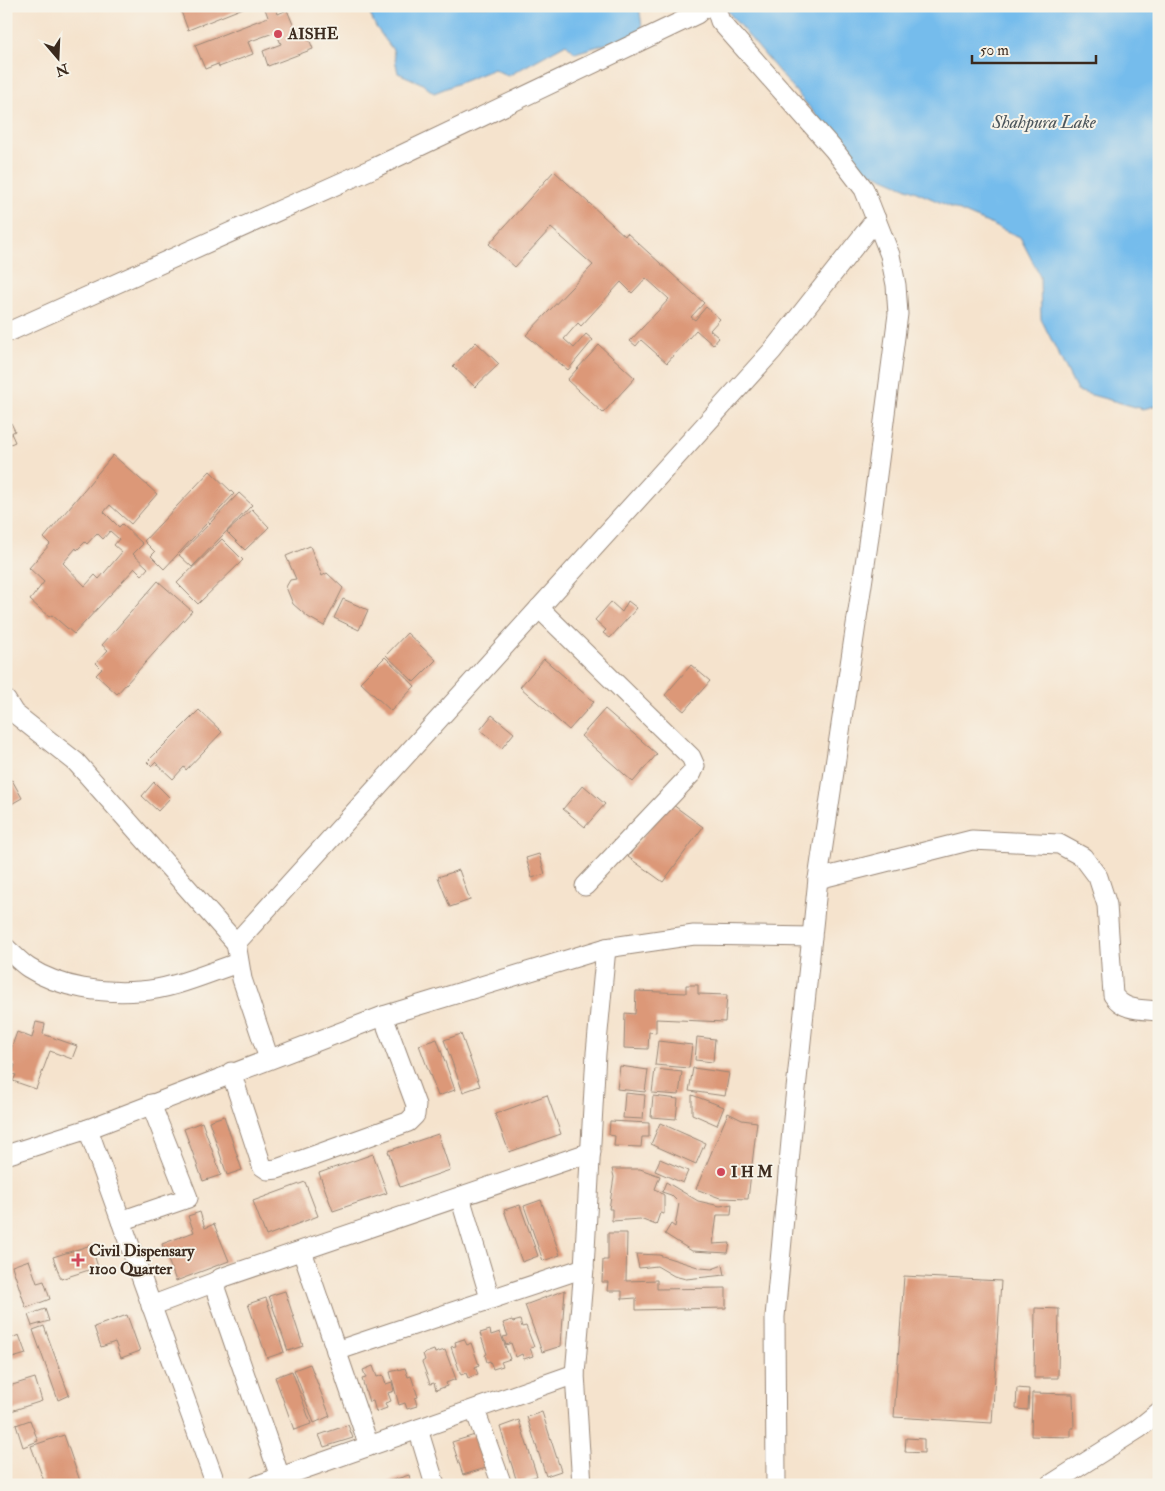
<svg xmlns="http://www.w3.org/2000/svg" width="1165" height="1491" font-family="'IM FELL Double Pica',serif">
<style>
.water{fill:#75bcec;stroke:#587385}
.building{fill:#dc9878;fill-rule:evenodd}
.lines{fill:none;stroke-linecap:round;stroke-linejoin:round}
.minor-casing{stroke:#988676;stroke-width:21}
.minor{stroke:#fff;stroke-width:19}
.poi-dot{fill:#d1495b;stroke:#f7f3e8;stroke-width:2}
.labels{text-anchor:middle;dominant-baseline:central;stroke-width:4;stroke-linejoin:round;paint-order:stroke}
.poi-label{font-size:16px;font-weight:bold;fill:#3b2a1e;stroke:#f7f3e8;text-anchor:start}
.water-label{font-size:18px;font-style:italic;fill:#4c565c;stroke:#f7f3e8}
</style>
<rect width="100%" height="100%" fill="#f7f3e8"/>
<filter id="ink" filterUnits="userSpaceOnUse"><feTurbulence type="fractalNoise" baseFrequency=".02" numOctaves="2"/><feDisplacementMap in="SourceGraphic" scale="10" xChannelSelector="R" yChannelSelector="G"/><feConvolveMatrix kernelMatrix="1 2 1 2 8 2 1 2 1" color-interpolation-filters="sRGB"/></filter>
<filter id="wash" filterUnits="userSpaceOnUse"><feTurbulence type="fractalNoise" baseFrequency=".0096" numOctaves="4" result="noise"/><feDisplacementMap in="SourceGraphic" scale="20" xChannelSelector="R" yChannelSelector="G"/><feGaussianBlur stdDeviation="1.12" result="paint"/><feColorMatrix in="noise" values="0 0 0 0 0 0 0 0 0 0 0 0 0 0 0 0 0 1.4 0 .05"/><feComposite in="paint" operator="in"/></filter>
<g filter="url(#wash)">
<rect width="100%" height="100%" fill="#f5e3cd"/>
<g class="water">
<path d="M366,6H639L643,33L575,53L566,44L508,76L494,69L434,93L421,83L398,73L393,50L376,27Z"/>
<path d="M723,6H1159V405L1143,409L1077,391L1041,319L1040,276L1020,237L861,168Z"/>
</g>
<g id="blocks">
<g class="building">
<path d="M179,6H248L188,30Z"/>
<path d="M264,6H275L278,14L287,10L297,34L306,31L313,49L268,66L263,51L281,44L276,32L248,42L253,54L219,67L218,64L205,69L195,45L268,17Z"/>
<path d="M554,171L625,236L627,233L704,303L691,317L695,320L706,307L720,319L710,330L719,338L713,345L696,330L667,363L641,340L636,346L630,341L669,299L646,278L632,293L621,282L581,326L578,323L564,339L574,348L586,334L593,340L568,370L526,335L593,265L551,228L515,267L489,244Z"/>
<path d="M476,342L499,364L475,387L453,366Z"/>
<path d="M599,345L635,378L603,413L567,380Z"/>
<path d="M6,420L8,425L11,423L15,431L11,433L15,442L6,446Z"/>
<path d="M113,455L157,494L131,524L110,505L104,512L119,527L122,524L143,544L133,554L148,568L142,575L135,568L74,634L52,615L49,617L30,600L44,582L29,568L50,544L44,538ZM110,531L119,539L114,545L122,552L99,579L95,575L85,586L63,563L76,548L77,550L85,542L87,544L97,533L103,539Z"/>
<path d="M210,471L234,494L164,569L151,556L155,552L144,541Z"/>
<path d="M239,493L252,505L192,567L179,555Z"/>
<path d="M252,509L269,527L245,550L227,532Z"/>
<path d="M222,539L243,560L198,604L177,583Z"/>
<path d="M310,546L322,576L327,573L343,588L324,626L308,617L293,604L286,587L290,580L296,579L286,556Z"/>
<path d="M158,581L192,611L117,694L96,675L102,669L96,663L108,650L102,645Z"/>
<path d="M343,599L368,610L359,630L334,618Z"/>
<path d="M628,601L637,608L610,638L603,633L606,630L595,620L611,602L622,612Z"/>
<path d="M407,633L436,660L414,682L386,655Z"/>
<path d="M385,657L415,686L391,711L360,682Z"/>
<path d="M544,659L594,702L569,730L520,687Z"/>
<path d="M691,665L710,681L684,711L665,695Z"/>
<path d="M605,709L657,754L633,782L581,736Z"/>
<path d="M199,710L222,732L186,770L184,767L173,779L155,762L151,766L147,762Z"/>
<path d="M492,715L514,733L502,748L480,730Z"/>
<path d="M12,780L22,798L6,807V783Z"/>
<path d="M154,782L170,798L158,811L142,796Z"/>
<path d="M583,785L605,804L585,827L563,809Z"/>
<path d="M669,802L703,827L663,882L628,857Z"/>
<path d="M539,854L545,874L532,878L526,858Z"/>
<path d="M459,870L470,900L450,907L438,877Z"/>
<path d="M686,985H698V994L727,995L725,1022L656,1019V1033L649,1032L648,1049L624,1048L625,1013L635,1014L636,991L686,993Z"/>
<path d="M36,1022L45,1024L43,1034L77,1046L72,1059L50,1051L36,1089L13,1081L16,1075L12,1074L15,1065L9,1063L6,1070V1057H8L17,1032L32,1038Z"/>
<path d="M461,1034L480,1086L463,1092L444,1040Z"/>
<path d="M697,1037L715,1039L713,1062L695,1060Z"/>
<path d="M437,1039L455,1090L438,1096L419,1045Z"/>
<path d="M658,1041L692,1045L689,1068L655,1065Z"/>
<path d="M620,1066L648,1070L645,1092L617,1089Z"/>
<path d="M693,1068L729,1073L725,1096L689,1091Z"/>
<path d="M655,1069L682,1072L679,1095L652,1093Z"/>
<path d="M625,1093L645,1095L643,1119L623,1118Z"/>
<path d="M547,1095L561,1134L509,1152L495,1114Z"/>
<path d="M692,1095L724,1107L717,1125L692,1114Z"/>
<path d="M653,1096L678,1099L676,1119L651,1117Z"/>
<path d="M728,1113L742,1120L757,1122L748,1199L720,1198L696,1189Z"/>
<path d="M224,1116L242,1170L227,1175L209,1121Z"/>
<path d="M610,1121L649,1123V1137H642L641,1147L614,1146L615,1136L609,1135Z"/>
<path d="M202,1122L221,1175L203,1181L184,1129Z"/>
<path d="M660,1123L705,1143L696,1164L651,1144Z"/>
<path d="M438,1134L450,1170L400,1187L388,1151Z"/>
<path d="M373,1154L387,1193L333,1211L319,1173Z"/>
<path d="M660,1159L688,1171L683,1183L655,1171Z"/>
<path d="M612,1169H640L660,1176L655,1189L664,1195V1214L660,1213L656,1225L640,1219L612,1221V1209H609L614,1177Z"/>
<path d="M305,1182L318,1216L266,1236L253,1201Z"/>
<path d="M666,1182L698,1201L720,1206L732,1204L731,1215H717L713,1244L730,1243L728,1253L692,1251L665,1234L671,1224L675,1227L679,1203L671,1195L662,1192Z"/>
<path d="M541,1200L560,1255L543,1261L524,1206Z"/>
<path d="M520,1205L538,1256L522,1262L504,1210Z"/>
<path d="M200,1212L205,1228L214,1224L229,1261L176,1281L162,1244L194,1232L188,1216Z"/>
<path d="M608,1233H627L626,1281L657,1280V1289L726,1288V1308L636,1310V1298L622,1299V1291H607L608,1282H602L603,1260H608Z"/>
<path d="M91,1245L98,1267L61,1279L53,1257Z"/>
<path d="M636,1254L659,1255L701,1268L712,1269L723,1265L725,1275L686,1279L674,1276L657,1266L639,1268Z"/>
<path d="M29,1260L37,1283L44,1281L50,1299L26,1308L12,1266Z"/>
<path d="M904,1276L1001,1281L992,1423L894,1417Z"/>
<path d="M565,1290L561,1346L542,1352L525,1305Z"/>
<path d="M285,1291L303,1346L288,1351L269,1296Z"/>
<path d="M266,1298L284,1352L267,1358L248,1304Z"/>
<path d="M1035,1308L1059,1309L1058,1378H1034Z"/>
<path d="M45,1309L49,1321L32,1326L28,1315Z"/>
<path d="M127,1315L140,1351L121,1358L115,1342L101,1347L94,1327Z"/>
<path d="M512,1320L513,1322L520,1320L522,1327L526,1326L534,1347L530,1348L533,1356L524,1359L522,1354L516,1357L511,1343L506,1345L503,1337L508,1336L503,1323Z"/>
<path d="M44,1326L69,1395L58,1400L33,1330Z"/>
<path d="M490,1330L491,1335L500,1332L510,1359L501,1362L503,1366L493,1369L490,1361L487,1362L485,1355L487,1354L480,1333Z"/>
<path d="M19,1335L26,1354L6,1360V1340Z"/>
<path d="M464,1339L467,1345L471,1343L479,1365L475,1367L478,1374L468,1378L466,1373L461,1375L451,1347L456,1346L455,1342Z"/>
<path d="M434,1350L435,1353L445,1350L456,1379L446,1383L447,1386L436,1390L434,1383L430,1384L422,1362L425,1360L423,1354Z"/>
<path d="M310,1364L330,1416L314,1423L294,1370Z"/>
<path d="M373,1366L377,1377L383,1375L386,1384L392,1382L394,1391L388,1393L391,1401L385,1403L387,1408L376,1412L373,1401L369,1402L362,1379L366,1378L363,1370Z"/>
<path d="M405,1368L408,1377L411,1376L418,1397L415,1398L417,1406L407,1409L405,1403L399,1405L390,1372Z"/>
<path d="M292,1371L311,1424L294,1430L275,1377Z"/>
<path d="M35,1378L42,1401L8,1412L6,1387Z"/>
<path d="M1017,1388L1029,1389L1028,1410L1016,1409Z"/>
<path d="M1032,1393L1073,1394L1074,1428H1071V1437L1031,1436Z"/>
<path d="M542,1412L561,1471L546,1476L527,1417Z"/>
<path d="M30,1420L38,1441L23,1447L16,1425Z"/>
<path d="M519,1420L537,1476L517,1482L500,1427Z"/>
<path d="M348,1425L353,1438L324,1447L319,1435Z"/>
<path d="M64,1435L80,1481L69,1485H35L44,1481L31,1446Z"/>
<path d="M475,1435L486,1468L463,1475L452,1442Z"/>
<path d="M906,1438L924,1439V1453L905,1452Z"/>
<path d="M409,1475L412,1485H388L387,1482Z"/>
</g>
</g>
</g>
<g filter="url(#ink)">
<use href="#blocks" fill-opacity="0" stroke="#988676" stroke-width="1"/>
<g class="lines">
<g class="minor-casing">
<g id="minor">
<path d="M715,6L720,21L834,150L864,189L890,255L896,285L898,314L868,544L818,879L794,1108L775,1317L776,1485"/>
<path d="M6,333L376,167L697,14L706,6"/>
<path d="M539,608L691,757L695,766L692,773L585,886"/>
<path d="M6,700L14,713L76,762L236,943"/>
<path d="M818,879L972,840L1059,844L1083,857L1098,877L1107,905L1113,995C1124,1011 1140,1009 1159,1011"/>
<path d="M6,948C13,954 21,963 29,968C60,988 104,994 140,991C173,989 207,973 238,963"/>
<path d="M269,1059L242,979L236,943L772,351L876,219"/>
<path d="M231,1072L262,1166L268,1170L277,1169L408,1122L415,1115L416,1105L383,1016"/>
<path d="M88,1129L216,1485"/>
<path d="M6,1155L88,1129L383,1016L606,948L694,935L812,937"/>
<path d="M460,1197L490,1298"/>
<path d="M121,1221L188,1198L151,1104"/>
<path d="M302,1251L369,1446"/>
<path d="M151,1306L215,1282"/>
<path d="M336,1351L584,1268"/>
<path d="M475,1410L502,1485"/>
<path d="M418,1429L435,1485"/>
<path d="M280,1477L216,1291L215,1282L221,1278L591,1152"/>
<path d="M258,1485L575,1374"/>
<path d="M582,1485L575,1374L584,1268L596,1053L606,948"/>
<path d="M1050,1485L1138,1429L1159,1412"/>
</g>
</g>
<use href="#minor" class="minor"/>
</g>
</g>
<g class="poi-dot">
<circle cx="278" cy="34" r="5"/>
<circle cx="721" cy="1172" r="5"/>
<path d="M75.5 1252.5h5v5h5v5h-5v5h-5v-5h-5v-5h5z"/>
</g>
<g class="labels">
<g class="poi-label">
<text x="288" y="34">AISHE</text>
<text x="731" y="1172">I H M</text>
<text x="89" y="1251">Civil Dispensary<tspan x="89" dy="18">1100 Quarter</tspan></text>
</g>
<g class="water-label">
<text x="1044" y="122">Shahpura Lake</text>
</g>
</g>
<rect width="1165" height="1491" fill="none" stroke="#f7f3e8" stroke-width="25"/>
<g transform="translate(58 58) rotate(161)" stroke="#f7f3e8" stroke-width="4" paint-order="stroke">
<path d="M0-4L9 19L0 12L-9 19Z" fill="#3b2a1e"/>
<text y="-8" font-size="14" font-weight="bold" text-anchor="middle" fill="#3b2a1e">N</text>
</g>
<path d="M972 55v8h124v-8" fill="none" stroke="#3b2a1e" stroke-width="2.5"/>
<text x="980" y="55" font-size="15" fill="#3b2a1e" stroke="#f7f3e8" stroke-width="4" paint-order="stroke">50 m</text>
</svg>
